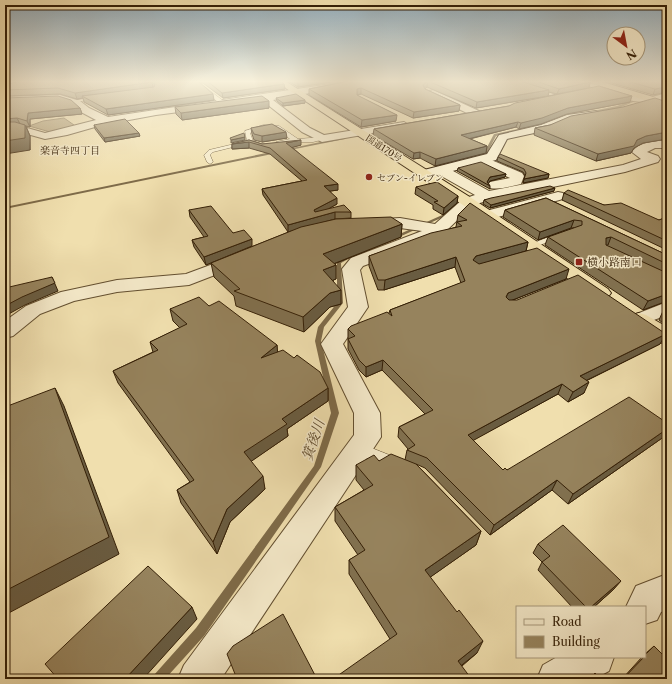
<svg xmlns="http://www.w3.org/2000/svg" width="672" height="684" font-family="'Libre Caslon Text','Noto Serif JP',serif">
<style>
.water{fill:#b09e75;stroke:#7e6b49}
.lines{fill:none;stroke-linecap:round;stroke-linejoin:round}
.stream{fill:#7e6b49;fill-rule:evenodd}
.lane-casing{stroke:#634f30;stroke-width:1}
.street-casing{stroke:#634f30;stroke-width:2}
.secondary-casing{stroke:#341f06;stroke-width:2}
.highway-casing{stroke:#341f06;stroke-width:2}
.lane{fill:#f5eaca;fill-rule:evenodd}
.street{fill:#f5eaca;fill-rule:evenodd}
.secondary{fill:#f5eaca;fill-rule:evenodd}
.highway{fill:#f0dfae;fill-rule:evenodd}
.wall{fill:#817150;stroke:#341f06}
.shaded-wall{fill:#695c41;stroke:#341f06}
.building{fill:#96835d;stroke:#341f06}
.poi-dot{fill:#8f2418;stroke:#f5eaca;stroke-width:1.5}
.labels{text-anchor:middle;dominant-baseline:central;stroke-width:3;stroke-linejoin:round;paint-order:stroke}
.far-street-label{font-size:9px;fill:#341f06;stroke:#f5eaca}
.far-poi-label{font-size:9px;fill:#341f06;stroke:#f5eaca;text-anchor:start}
.far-neighbourhood-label{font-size:10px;fill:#341f06;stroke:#f5eaca}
.poi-label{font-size:11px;fill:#341f06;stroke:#f5eaca;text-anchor:start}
.near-water-label{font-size:14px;font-style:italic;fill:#5f4b2d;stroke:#f5eaca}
</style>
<rect width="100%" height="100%" fill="#f0dfae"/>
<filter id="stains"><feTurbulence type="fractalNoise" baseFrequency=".005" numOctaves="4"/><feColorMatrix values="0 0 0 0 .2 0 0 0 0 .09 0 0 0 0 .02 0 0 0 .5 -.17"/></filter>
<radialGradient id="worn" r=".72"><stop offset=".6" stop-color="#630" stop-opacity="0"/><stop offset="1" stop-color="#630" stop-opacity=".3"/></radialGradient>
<path class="water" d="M64,118L74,125L73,127L50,132L29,126L43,121Z"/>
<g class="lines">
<g class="stream">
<path d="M663,84L664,85L666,94L654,96V94L664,93L662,85Z"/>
<path d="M636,99L638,100L619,108L589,113L588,112L617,106Z"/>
<path d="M574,113L575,115L554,118L553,117Z"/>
<path d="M543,121L544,123L525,130L496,136L486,155L465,161L463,160L484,153L494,134L523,128Z"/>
<path d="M344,137L345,139L285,151L283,150Z"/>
<path d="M276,151L278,152L277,153L5,209V207Z"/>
<path d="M449,212L452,213L397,238H393V237Z"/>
<path d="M348,256H352V257L341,263L343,303L324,327L321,341L339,413L321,467L204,636L165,679H153L154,675L196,628L314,466L331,413L315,341L318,327L337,303V262Z"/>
</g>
<g class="lane-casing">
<g id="lane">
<path d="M504,81H512L560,96L556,97Z"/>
<path d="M201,87H205L226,103V105H222L201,89Z"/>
<path d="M97,97L99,99L73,102L71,101Z"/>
<path d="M264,125L279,126L298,139L322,137L325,139L313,142H296L278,145L276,144V142L290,139C276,128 268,124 250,133L253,141L263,145V147L249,143L213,152L210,155L213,162L210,164L207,162L204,155L209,150L247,141L245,131Z"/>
<path d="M557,234H560L564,236L532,248L528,245Z"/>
<path d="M359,443L402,460L404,464L402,468L397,470L354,453L352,449L354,445Z"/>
</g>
</g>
<g class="street-casing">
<g id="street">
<path d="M351,81H373L273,100L310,128L324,135L404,122L409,125L408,127L322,142L302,132L263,101L156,115L102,125L67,135L45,139L20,132L5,133V127L20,126L45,133L96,120L81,112L74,105L60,101L5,103V97L60,95L80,101L89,108L108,117Z"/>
<path d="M573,81C600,81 627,100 652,97C657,96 662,94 667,93V99L651,103L633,101Z"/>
<path d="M433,90L479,111L480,113L475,116L471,115L430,95V91Z"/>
<path d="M667,140V148H655L647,152L658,156L660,159L658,162L625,172L490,200L473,205L445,232L423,244L363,266L360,270L368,307L343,344L380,413L381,437L221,679H178L184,665L354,435V413L321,344L348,307L342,269L351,258L422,231L400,228L364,226L362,223L364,220L400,218L435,224L463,199L475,195L436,173L434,170L436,167H446L489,191L623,165L641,159L632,152C639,142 656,141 667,140Z"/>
<path d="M482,156L522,173L524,176L521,184C511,186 500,190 490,188L488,185L490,182L510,178L478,163L476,160Z"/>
<path d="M558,192L563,193L565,196L563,199L487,220L482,218L479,215L482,212Z"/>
<path d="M240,254L246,255L249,259L246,263L189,285L117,292L74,301L40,314L13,336L5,338V321L26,306L61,292L117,280L186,274Z"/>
<path d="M667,302V315L641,325L634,323L631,319L634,315Z"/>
<path d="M667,574V610L661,612L657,620L645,624V607H626L636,586Z"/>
<path d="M557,657H614L609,671L594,679H537L543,665Z"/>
</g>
</g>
<g class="secondary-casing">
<path id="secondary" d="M596,111L601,114L600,116L569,121L548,130L507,139L496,160L425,178L420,177L418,174L420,171L487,154L499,135L541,125L567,115Z"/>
</g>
<g class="highway-casing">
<g id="highway">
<path d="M275,81H285L473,199L608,289L611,293L608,297L601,299L594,297L463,205Z"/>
<path d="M584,81H599L667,101V107Z"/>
<path d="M639,313L646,315L667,327V344L659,342L632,323L629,319L632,315Z"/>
</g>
</g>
<use href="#lane" class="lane"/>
<use href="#street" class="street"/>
<use href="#secondary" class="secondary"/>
<use href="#highway" class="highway"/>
</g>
<g class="wall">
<path d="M20,81H281L284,84L285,89L223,98L203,83H200L214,100L108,115L84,102L83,98L77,99L60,94L5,96V85Z"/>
<path d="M288,81H338L298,87Z"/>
<path d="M349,81H588L590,82L589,88L630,102L567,114L541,124L519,129L516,127L470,139L487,146L486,153L435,166L420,158L413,159L373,135L374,129L509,106L557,94L549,92L548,96L476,108L427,87L425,89L460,105L459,111L413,118L361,94L357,95L396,121L361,127L309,95V89Z"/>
<path d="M605,81H667L653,95Z"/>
<path d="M5,98L80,108L82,114L30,119V127L26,126L30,136V150Z"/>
<path d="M276,98L305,103L283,106L277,101Z"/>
<path d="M667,102V139L643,143L634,148L631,153L596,161L534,135L535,128Z"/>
<path d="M175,107L269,108L182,120L176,114Z"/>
<path d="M94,125L140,136L105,142L95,129Z"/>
<path d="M251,128L287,138L262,142L254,140L252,134Z"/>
<path d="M249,140L262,144L301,145L292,147L338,190L330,191L337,204L328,209L351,212V218L335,219L322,222L402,224L401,237L334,264L336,265V279L333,280L341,304L330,307L304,332L236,306L234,296L214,277L211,263L294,230L288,232L263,195L262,189L302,181L270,154L249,148L232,149V144Z"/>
<path d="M498,157L549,174L548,178L523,183L525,176L523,172L497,161Z"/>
<path d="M458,168L506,174L505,177L490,181L488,183L490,186V189L457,171Z"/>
<path d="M416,187L458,196L457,203L443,215L433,209V205L415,194Z"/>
<path d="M554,191L490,208L483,204L484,200Z"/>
<path d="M564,193L604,205L659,220L667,217V250L562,200Z"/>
<path d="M546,198L667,255V301L643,310L545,245L548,237L574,228H571L538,240L503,217L505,210Z"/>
<path d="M189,210L233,233L252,246L206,265L194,247L192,240L204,237L190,217Z"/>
<path d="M458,215L528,242L526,251L491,261L566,279L513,300L666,334L660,344L586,381L584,393L568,402L558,394L473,440L503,470H507L667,423V433L665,436L568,504L552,490L490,535L425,468L416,464L481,531L476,545L430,577L477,653L462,666L390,639L349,574V560L358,555L335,521V507L364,490L356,480V465L379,461L405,460L407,450L408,449L398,437L399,427L425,414L382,370L366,377L359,370L348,349V329L389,313L390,310L461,283L455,267L384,290H378L369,266V256L456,227Z"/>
<path d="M209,306L277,345V352L328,388V401L287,429L288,436L251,461L265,489L230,522L217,554L181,503L177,490L190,482L118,383L113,371L153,352L150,342L180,328L173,321L170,309Z"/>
<path d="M667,310V326L659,320L663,311Z"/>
<path d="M538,544L614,589L594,607H572L538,570L542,562L533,553Z"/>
<path d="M654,646L667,679H622L642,657H645V654Z"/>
</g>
<g class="shaded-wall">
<path d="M300,81H338L298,87V82Z"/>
<path d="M428,81L427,87L423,91V85Z"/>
<path d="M152,82L153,88L82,96L83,98L77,99L75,93Z"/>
<path d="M590,82L589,88L557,94L559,89Z"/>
<path d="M284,84L285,89L223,98L222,93Z"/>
<path d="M667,87V92L653,95L655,89Z"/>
<path d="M361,88V94L357,95V89Z"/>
<path d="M549,90L548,96L476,108L477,102Z"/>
<path d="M213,94L214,100L108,115L106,109Z"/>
<path d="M632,96L630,102L567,114L541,124L519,129L521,123L568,108Z"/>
<path d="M305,100V103L283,106V103Z"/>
<path d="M269,101V108L182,120L181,113Z"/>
<path d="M460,105L459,111L413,118L414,112Z"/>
<path d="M80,108L82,114L30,119V127L27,121L28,113Z"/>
<path d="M397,115L396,121L361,127L362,120Z"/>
<path d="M17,118L20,124L5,125V119Z"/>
<path d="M518,122L516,127L460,141L461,135Z"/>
<path d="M25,125L30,136V150L5,154V141Z"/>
<path d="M286,132L287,138L262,142V136Z"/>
<path d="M667,132V139L643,143L634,148L631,153L596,161L598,154L637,140L646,136Z"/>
<path d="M139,133L140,136L105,142L104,138Z"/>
<path d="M245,137V140L231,143V140Z"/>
<path d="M301,140V145L287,149L286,143Z"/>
<path d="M249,142V148L232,149V144Z"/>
<path d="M487,146L486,153L435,166L436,159Z"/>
<path d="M420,152V158L413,159L414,153Z"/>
<path d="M506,174L505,177L490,181L488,184L487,182L490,177Z"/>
<path d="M549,174L548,178L523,183L524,179Z"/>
<path d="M338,184V190L324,192V186Z"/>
<path d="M555,188L554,191L490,208L491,205Z"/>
<path d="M458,196L457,203L443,215L444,208Z"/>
<path d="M337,198V204L314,217V210Z"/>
<path d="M335,212V219L288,232V225Z"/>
<path d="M574,220L571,228L538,240L540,232Z"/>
<path d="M402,224L401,237L323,268V254Z"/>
<path d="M611,237L608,245L603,246L606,238Z"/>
<path d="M252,239V246L206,265L204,257Z"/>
<path d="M528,242L526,251L475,266L473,260L476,256Z"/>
<path d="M456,257L455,267L384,290L385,280Z"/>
<path d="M336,265V279L324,284L323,270Z"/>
<path d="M569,269L566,279L505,303L506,297L508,293Z"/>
<path d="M52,277L58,291L25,305L5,316V306Z"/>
<path d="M341,290V304L330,307L304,332L303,317L330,293Z"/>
<path d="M667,294V301L643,310L648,301Z"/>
<path d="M666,334L660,344L575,386L580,376Z"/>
<path d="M277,345L278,357L261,358Z"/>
<path d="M383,360L382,370L366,377V367Z"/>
<path d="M589,382L584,393L568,402L573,392Z"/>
<path d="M562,384L558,394L465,445L468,435Z"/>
<path d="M55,388L64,406L119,554L5,615V591Z"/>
<path d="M328,388V401L287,429L288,436L246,465L244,452L282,419Z"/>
<path d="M667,429V433L665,436L568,504L573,494Z"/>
<path d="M263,476L265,489L230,522L217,554L213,542L227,509Z"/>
<path d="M557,480L552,490L490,535L494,525Z"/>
<path d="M481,531L476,545L422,583L425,570Z"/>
<path d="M621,581L614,589L594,607H591Z"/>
<path d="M192,607L197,619L143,679H125Z"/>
<path d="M483,641L477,653L453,672L458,661Z"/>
</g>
<g class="building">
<path d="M20,81H198L213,94L106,109L82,96L154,87L155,84L152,82L75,93L58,88L5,90V85Z"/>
<path d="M207,81H281L284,84L222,93Z"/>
<path d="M349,81H427L423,85L425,89L460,105L414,112L361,88L357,89V95L397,115L362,120L309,89Z"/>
<path d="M428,81H520L549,90L477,102Z"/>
<path d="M536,81H588L590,82L559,89Z"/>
<path d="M627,81H667V87L655,89Z"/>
<path d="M599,86L632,96L568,108L542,118L521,123L518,122L461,135L487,146L436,159L420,152L414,153L374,129L509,106L515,103Z"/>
<path d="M296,94L305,100L283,103L276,98Z"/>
<path d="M58,96L71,100L80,108L28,113L27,121L17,118L5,119V98Z"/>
<path d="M262,96L269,101L181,113L175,107Z"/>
<path d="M655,98L667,102V132L646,136L637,140L634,146L598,154L535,128L550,125L571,116L623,107Z"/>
<path d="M125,119L139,133L104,138L94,125Z"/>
<path d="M5,122H15L25,125V138L5,141Z"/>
<path d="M272,124L286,132L262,136L254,134L251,128Z"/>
<path d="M244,133L245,137L231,140L230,138Z"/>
<path d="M249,140L262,144L301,140L286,143L338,184L324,186L337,198L314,210L315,212L344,205L351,212H335L288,225L262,189L307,180L270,148L249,142L232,144Z"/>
<path d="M500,154L549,174L524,179L526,173L524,169L498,157Z"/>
<path d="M481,162L506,174L490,177L487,182L490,186L458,168Z"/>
<path d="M437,182L458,196L444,208L434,202L438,201L416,187Z"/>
<path d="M550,186L555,188L491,205L484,200L491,198Z"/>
<path d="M568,190L604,205L621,203L659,220L667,217V241L564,193Z"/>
<path d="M546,198L667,255V264L611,237L606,238V245L667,273V294L648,301L548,237L582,225V221L574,220L540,232L505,210Z"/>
<path d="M470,203L528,242L476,256L473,260L479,264L537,248L569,269L508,293L506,297L509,300H517L578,275L666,334L580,376L589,382L573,392L562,384L468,435L503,470L505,468L507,470L629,397L667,423V429L573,494L557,480L494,525L427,458L407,450L415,445L399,427L433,410L383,360L366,367L359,360L348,339L355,336L348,329L351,326L387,312L392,316L390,310L465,281L456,257L385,280H378L369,256L431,233L462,226L457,222L467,220L458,215Z"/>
<path d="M211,206L233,233L244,230L252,239L204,257L192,240L208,236L189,210Z"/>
<path d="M391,217L402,224L323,254L336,265L323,270L341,290L330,293L303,317L234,291L240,289L211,263L301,227L336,219Z"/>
<path d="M52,277L55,283L22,297L5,306V288Z"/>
<path d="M199,297L209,306L219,301L277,345L261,358L283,350L294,358L297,355L320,372L328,388L282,419L287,424L244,452L263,476L227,509L213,542L177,490L194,480L113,371L158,350L150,342L187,324L170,309Z"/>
<path d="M667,310V314L663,311Z"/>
<path d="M55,388L109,537L5,591V407Z"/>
<path d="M391,454L416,464L481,531L425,570L457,612L459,610L483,641L458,661L470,677L468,679H333L397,634L349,560L365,550L335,507L373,485L356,465L374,455L379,461Z"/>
<path d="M563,525L621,581L591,607H586L542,562L550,556L538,544Z"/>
<path d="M148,566L192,607L125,679H58L45,664Z"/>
<path d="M283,614L317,679H237L227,654L233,646Z"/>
<path d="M654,646L667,659V679H623L644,657H645V655Z"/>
<path d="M595,673L601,679H589Z"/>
</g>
<linearGradient id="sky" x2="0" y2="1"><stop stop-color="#91abba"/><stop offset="0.46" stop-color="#f8f1db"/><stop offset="1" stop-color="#f8f1db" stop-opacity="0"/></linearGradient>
<rect width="672" height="177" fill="url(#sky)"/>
<g class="poi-dot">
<circle cx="369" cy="177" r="4"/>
<rect x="575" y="258" width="8" height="8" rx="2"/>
</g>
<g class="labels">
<g class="far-street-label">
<text transform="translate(384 148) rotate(33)">国道170号</text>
</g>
<g class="far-poi-label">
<text x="377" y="177">セブン-イレブン</text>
</g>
<g class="far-neighbourhood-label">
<text x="70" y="150">楽音寺四丁目</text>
</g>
<g class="poi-label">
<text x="587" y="262">横小路南口</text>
</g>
<g class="near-water-label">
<text transform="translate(313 440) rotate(-71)">箕後川</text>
</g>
</g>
<rect width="672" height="684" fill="none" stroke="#f0dfae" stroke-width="20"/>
<rect x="6" y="6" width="660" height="672" fill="none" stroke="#341f06" stroke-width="2"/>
<rect x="10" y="10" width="652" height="664" fill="none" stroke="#341f06"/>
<rect x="516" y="606" width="130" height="52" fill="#f5eaca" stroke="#a8997c"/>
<rect x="524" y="619" width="20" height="6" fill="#f5eaca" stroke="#a8997c"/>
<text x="552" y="626" font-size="12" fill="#341f06">Road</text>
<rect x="524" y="636" width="20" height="12" fill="#96835d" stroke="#a8997c"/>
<text x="552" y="646" font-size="12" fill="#341f06">Building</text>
<g transform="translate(626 46) rotate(148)"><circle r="19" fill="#f5eaca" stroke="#a8997c"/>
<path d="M0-3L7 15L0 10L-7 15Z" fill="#8f2418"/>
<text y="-6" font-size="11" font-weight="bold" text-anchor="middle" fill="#341f06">N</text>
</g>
<rect width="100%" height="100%" filter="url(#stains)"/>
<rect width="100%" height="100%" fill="url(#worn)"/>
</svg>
